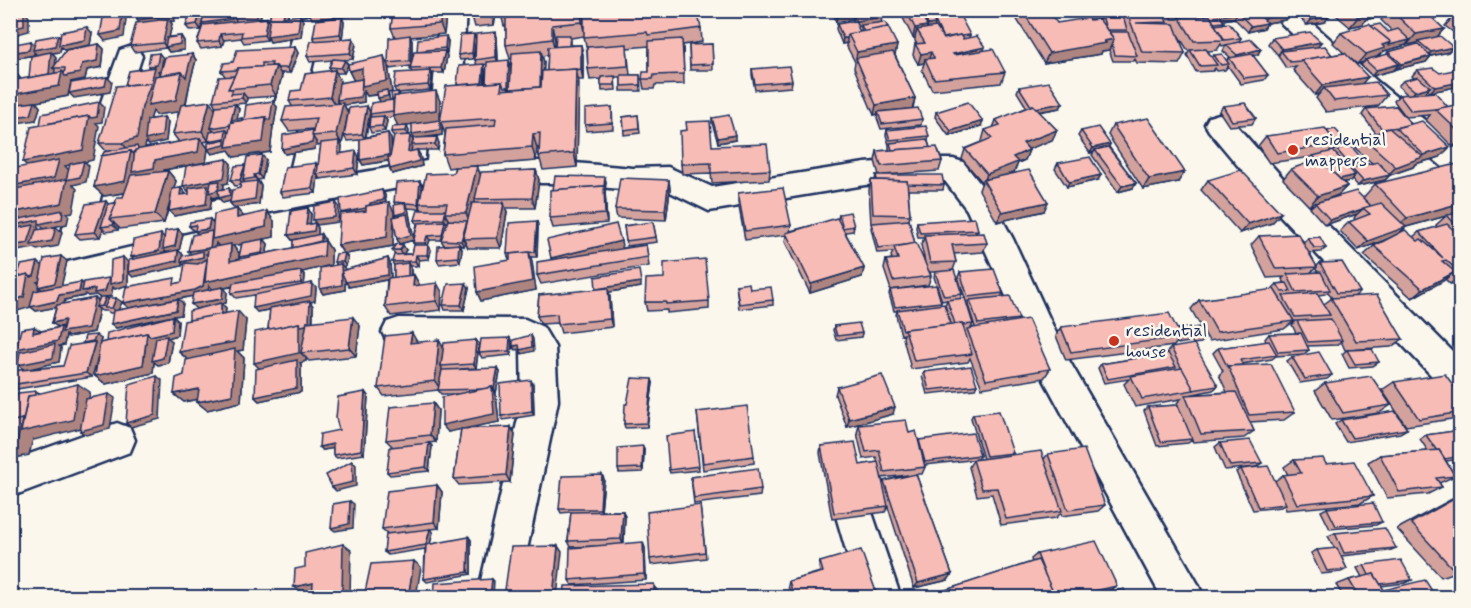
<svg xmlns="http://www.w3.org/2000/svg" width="1471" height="608" font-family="Mynerve,sans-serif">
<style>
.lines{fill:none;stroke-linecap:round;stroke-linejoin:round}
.minor-casing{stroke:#1b2f5e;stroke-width:5}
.minor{fill:#fbf7ec;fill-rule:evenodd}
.wall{fill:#d4a29c;stroke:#1b2f5e;stroke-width:1.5;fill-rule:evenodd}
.shaded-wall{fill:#ad847f;stroke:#1b2f5e;stroke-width:1.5;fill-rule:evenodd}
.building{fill:#f7bcb5;stroke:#1b2f5e;stroke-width:1.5}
.poi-dot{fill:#c8321e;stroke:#fbf7ec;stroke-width:2}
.labels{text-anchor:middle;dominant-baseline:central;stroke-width:5;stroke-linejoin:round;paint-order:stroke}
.poi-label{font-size:18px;fill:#1b2f5e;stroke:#fbf7ec;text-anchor:start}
</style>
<rect width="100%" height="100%" fill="#fbf7ec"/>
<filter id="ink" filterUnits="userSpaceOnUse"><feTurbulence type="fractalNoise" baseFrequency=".0167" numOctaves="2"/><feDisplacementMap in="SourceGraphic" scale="12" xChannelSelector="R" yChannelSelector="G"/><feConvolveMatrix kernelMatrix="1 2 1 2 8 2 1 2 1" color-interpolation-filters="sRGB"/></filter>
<g filter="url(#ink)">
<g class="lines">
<g class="minor-casing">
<g id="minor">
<path d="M440,10H466L457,161H551L633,168L668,167L712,187L865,163L916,159H953L963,162L989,195L1013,239L1067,357L1198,584L1204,598H1162L1043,378L967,210L945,181L865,185L709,211L664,189L633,190L551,183H425L265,213L10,273V247L61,236L84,149L120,50L129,47L138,50L142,56L112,149L93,228L252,192L296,24L300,18L309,16L318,18L322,24L284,186L427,161Z"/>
<path d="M1294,10L1300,12L1379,83L1460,149V176L1450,173L1359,97L1282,24L1278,18L1282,12Z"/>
<path d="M1219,114L1229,117L1296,193L1460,359V397L1448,393L1274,209L1209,131L1205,124L1209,117Z"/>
<path d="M399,318L525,319L543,327L555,347L558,401L517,598H477L522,401L521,350L519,347L399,346L387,342L382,332L387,322Z"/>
<path d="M117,423L130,428L135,440L130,452L10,497V461Z"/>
<path d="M850,481L863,486L901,598H860L831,499L837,486Z"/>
</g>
</g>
<use href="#minor" class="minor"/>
</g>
<g class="wall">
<path d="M142,10H177L174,21H170L172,24L169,37L181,36L184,41V50L169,52L166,48L134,52L130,46L139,23Z"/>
<path d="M191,10H263L260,18H267L269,21L271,10H289L288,16L303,20L301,37L270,42L268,37L267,40L244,43L241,38L224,40L222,46L201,49L197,43L203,25L202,24L201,30L190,31L186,26Z"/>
<path d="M308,10H352L350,16L342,17L344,22L342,39L353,38L356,44L353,59L345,60L348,64L388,66L392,92L388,93L390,101L392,100L396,92L394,88L412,72L410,69L411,66L390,69L388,63L395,37L391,28L393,13L388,14L386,10H444L446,15L444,34L411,37L412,41V60L418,51H417L448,41L447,53H446L447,56L444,73H431L432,76L430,90L399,93L400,96L440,101V121L457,85L477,65L475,60V40L473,59L460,60L458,55L475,39L497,37L498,61L511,66L510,87L512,59H510L506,45V26H504L500,10H583L701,28L702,42L683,45L684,84L655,85L654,89H644L642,79L649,72V46L627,48L630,75H640L641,91H621V77H615L616,90L602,91L601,79L590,80L588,69L587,51L584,36L571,38V45H581L583,55V80H578L577,167L543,170L539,156V148H537L536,161L463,167L477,166L480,174L536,170L539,180L535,208H506L507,212L501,248H468L465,242L464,246L460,245L462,249L460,262L439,264L437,259L448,245H444L441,240H430L428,245L431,250L429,259L419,260L418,266H410L411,268V275H414L419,284V286L442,292L441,310L391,316L385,307L387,280L349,287L345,280V290L323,294L320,289L336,265L334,262L343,253L338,245L382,190L385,195L386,203L394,212L395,205L394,202L420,181L422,186V192L453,173L455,167L448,168L443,154L445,134L442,125V135L424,138L439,143L438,150H417L420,155L422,166L392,174L388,161L363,165L360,160V140L347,141L344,136L345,126L342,144H340L342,147L341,153L359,157L357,174L320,179L318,176L316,193L283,197L280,192L318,166L321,145L318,146L316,142L315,149L285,154L282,149L313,130V129L289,131L282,121L292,106L289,101L301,90L331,71L329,67L332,60L310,62L307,56L316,41L313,37L336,17L312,19ZM548,55L547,71H543L544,62L542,56ZM487,64L486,83H485V70L484,65ZM348,65L349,71L354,81L340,83V81L336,73H344ZM364,90L367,96L378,95L380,102L370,114L371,117L369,127L371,133L385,131L387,121L385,118L394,117L398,126L391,132L394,138L391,151V139L388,133L366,137L370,112L367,106L348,112L344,105L364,102ZM412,124L414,139L412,144L413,140L410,135H408L409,131L402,126ZM420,206L422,210L415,220L417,224L413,243L415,245L412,254H403L406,250H392L395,255L392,262L394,266V278H391L390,263L388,258L345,270L343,267L346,266L348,258L345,254L393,246L394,222L399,244L414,240L408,208L420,209Z"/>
<path d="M455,10H497L494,25L475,27L472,16L457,17Z"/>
<path d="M831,10H877L882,17L881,22L897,45L895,55L915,98L913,108L922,119L921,125L881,129L877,118L878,114L874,115L854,68L855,62L846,45L847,43L842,44L836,29L837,24L853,21V19L836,22ZM857,26H861V32H860Z"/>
<path d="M899,10H933V20L934,19L970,35L969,37L1005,72L1001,83L932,90L922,70L924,63L918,64L913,55L915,44H917L915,41V38H913Z"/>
<path d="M1019,10H1048L1057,23L1100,19V18H1095L1093,10H1162L1164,15L1167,11L1170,10H1236L1237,13L1246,10H1285L1289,14L1285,20L1267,23L1264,28L1248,32L1234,18L1223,20L1224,22L1223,24L1241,38L1239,42L1258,54L1253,56L1268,75L1264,80L1241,84L1228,66L1225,70L1217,71L1215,68L1213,71L1196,72L1187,55L1189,52L1178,35L1185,53L1179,64L1137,63L1135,59L1134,61H1113L1109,50L1102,51L1101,54L1044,63L1016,18ZM1221,44L1222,46L1226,45L1223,51L1230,57L1226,61L1214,55L1212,58L1208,51L1217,50Z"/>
<path d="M1295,10H1323L1329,16L1325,22L1307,25L1296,14L1297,12Z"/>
<path d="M1330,10H1384L1380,16L1365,20L1363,24L1350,27Z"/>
<path d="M1389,10H1424L1444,29L1437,36L1453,47L1448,52L1431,56L1426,62L1397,69L1396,68L1394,70L1372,76L1361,65L1364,62L1357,64L1351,59L1362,84L1387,95L1378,106L1326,112L1316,98L1319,94L1315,95L1293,70L1296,67L1286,68L1278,56L1279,55H1278L1268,44L1272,38L1317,47L1332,55L1344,53L1333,43L1341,33L1371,26L1388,32L1392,31L1381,20ZM1417,43L1415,45L1388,52L1386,55L1377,57L1384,51L1406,45V44Z"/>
<path d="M1461,13V38L1445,26L1454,16Z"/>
<path d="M92,33L90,45L64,50L61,47L60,52L52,53L56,57L55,65L99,44L104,49L102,67L87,70L85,79L70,82H71L68,96L36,102L40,107L36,120L15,72L20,78L21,80L29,78L37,55L34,52V55L11,59L10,39L12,41V44L34,45L60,38Z"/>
<path d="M712,44L713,70H690L689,45Z"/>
<path d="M295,47L298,53L290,73H281L282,76L276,96L247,98L246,103L236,104L239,109L237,119L244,120L277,107L274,125L272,126L273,127L270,152L234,157L229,150L212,154L208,149L206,162L164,170L163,171H168L176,181L174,189L181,188L185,193V194H189V191H188L183,186L231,164L228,183L223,184L224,186L223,189L232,192L240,188L241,185L235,186L231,180L245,166L266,160L262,179L258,180L261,186L259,204L234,208L230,201L223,203L219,198V196L213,198L212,196L210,209L174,216L169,211L171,201L164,223L120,229L119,228L118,230L106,232L103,229L100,237L80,239L75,234L108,204L116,203L123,197L125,193L104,196L94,187L102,156L106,151L99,143L125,85L163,58L162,68L192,54L196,60L190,82L186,104L216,109V107L213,101L225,76L221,71L233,62ZM153,111L156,115L179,111L173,134L179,142L145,148L146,142L149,145L166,141L168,122L150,119ZM209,141V142L208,148L203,142Z"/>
<path d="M752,69L792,81L791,87L755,90L752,75Z"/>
<path d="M1417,70L1440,73L1461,71V86L1430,92L1427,90L1425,93L1448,107L1461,104V145L1453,147L1426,120L1430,115L1406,117L1394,101L1399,95H1408L1398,86L1403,81L1414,78L1412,76Z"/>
<path d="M1019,87L1060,108L1039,112L1057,130L1052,140L1028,149L1029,150L1025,160L1018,163L1014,172L1009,174L1044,211L997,222L979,190L982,182L962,159L965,149L983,142L982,141L985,130L993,128L996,120L1027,108L1017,92Z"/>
<path d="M1223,106L1256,118L1252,124L1229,126L1219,111Z"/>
<path d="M1396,106L1440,157L1415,164L1413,167L1390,175L1385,180L1358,186L1352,179L1350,181L1343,182L1347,186L1338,195L1325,200L1363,198L1375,184L1461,213V281L1450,284L1445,279L1412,298L1364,255L1374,246L1386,240L1358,250L1340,231L1349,222L1355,220L1354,218L1357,214L1325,225L1310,208L1314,204L1309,206L1283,179L1291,169L1310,163L1308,161L1312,157L1269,163L1258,146L1266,136L1327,131L1344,147L1365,162L1361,165L1372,163L1355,148L1364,138L1376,133L1362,115L1366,109ZM1446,216L1436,225L1437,227L1419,232L1413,237L1399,233L1406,227Z"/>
<path d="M612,107L613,129L586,131L585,125Z"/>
<path d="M936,112L981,126L949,136L935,117Z"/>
<path d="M638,115L640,133L624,135L623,117Z"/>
<path d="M712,118L735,140L718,143L712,123Z"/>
<path d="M1113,125L1178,182L1143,189L1108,135Z"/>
<path d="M887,130L929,136L928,141L930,148L942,161L939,171L883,175L944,185L943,190H908L910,215L909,220L915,244L925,262L921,245L924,238H918L916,227L917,222L978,230L976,233L987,243L983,252L954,254L956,262L953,270L962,294L960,299L965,298L958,277L960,272L1003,293L1001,297L1019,319L1018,321L1050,369L1044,378L982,388L970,358L968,362L911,369L903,338L904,334L901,335L896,315L897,311H894L889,294L890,290L941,302L940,305L951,324L945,305L947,300L942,301L934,277L935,272H930L931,276L928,285L891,290L884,269L886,260L892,259L891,256L893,252L877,253L871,228L872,224H871L869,190L871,180H875L876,175H879L875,161L877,151L889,150V145L886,135ZM969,301L968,305L975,327L971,328L973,324L966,302Z"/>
<path d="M1081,131L1110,144L1109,147L1136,183L1133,188L1118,192L1092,155L1094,152L1090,153L1078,136Z"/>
<path d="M712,146L770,170L769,180L712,183L711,173L682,174L681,164Z"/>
<path d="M1058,163L1098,180L1067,187L1055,169Z"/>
<path d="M669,180L670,190L666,220L617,218L615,209Z"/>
<path d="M1208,180L1272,223L1240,233L1201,190Z"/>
<path d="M606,182L605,191L607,223L553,228L550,218Z"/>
<path d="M738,193L791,225L790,231L838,219L839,214L854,226L853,231L845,232L864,268L862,277L810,293L785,242L786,235L745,240L738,202Z"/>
<path d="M308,208L311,214L310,224L315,223L318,228V235L325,239V241L331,250V265L302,272L305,276L304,285L316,288L315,301L310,302L313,306V322L360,326L356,356L309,361L306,358V361L300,363L301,365V392L259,401L255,397L259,369L268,330L270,310L257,312L254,295L236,298L231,293L233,287L224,288L227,292L226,303L222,304L226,308L225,314L246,320L243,350L237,351L244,358L241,402L207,410L197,402L198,399L184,402L174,394L184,375L188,360L179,352L189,321L196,309L192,296L178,299L183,303L181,315L173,316L178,321L177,335L168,338L172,341L168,363L158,365L154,362L153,373L106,384L95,376L98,358L92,377L10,390V371L24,370L18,365L41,331L61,327L63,329L64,326L58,327L52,323L56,307L36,311L31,307L20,267L43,266L67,261L61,286L84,284L110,279L128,262V272L133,260L178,229L183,234L179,251L183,255V256L191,254L198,234L195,231H194L189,226L213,223L237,209L243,216L274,221V237L256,241L264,239L268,244L267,253L293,248V240H292L288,235ZM242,244L239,257L241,259H239V253L233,246ZM182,263L185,265L182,282L123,303L129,308L118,310L122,302L109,299L105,297L111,296L113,287L115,289L128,285V272L133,277L182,266ZM85,294L88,296L96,295L100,298L98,301L95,298L64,304L65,300L84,296ZM99,309L102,311H107L110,313H113L116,328L170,317L106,342L100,343L101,339L83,343L85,344L63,366L26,369L59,362L61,348L59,346L64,345L66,335L68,337L94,332Z"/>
<path d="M537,221L538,226L537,257H531L536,290L481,301L477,292L510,260V259H509L507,254Z"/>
<path d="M653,222L657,242L627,246L624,226Z"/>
<path d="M1259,236L1303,243L1308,238L1326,248L1321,252L1309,253L1317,267L1310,273L1318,272L1315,268L1320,263L1360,292L1355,296L1403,339L1391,347L1345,350L1341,341L1337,345L1307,346L1309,350L1304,354L1276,356L1272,359L1242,364L1295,412L1284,420L1250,422L1254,431L1244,438L1193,442L1192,440L1188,443L1157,446L1144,411L1148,407L1178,405L1177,403L1181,399L1135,407L1124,384L1129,379L1104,383L1098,368L1101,364L1167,353V352L1171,348L1218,386L1213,390L1189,395L1227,392L1219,375L1223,371L1213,353L1218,348L1266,342L1265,339L1269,334L1296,333L1292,325L1296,321L1293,322L1284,329L1209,341L1191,309L1199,300L1273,290V288L1277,284L1285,283L1282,279L1284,277L1267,278L1251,245ZM1328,292L1332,298L1324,304L1318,295L1325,294Z"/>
<path d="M646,245L649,266L541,284L537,275L622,248Z"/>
<path d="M736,285L750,289L773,300V305L739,309Z"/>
<path d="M641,287L609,292L610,297L612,327L561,333L558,323L541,324L537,316L539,295Z"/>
<path d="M469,288L464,310H445L443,305Z"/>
<path d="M709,301V309L667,313V310L647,311L645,302Z"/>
<path d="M834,326L862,333L861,337L836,340L833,330Z"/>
<path d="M1061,327L1177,329L1189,331L1192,328L1205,338L1201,343L1193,344L1191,340L1189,342L1178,344L1177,342L1174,346L1066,360L1056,336Z"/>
<path d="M510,338L512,342L511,355L482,358L479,353Z"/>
<path d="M439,340L443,348L476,340L479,344L476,368L460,369L500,372L496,393H495L496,395L499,422L462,429L511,427L515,434L510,482L459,485L454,479L461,429L448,432L460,394H441L438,390L384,396L378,388L417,342V343Z"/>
<path d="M1347,350L1379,362L1373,366L1349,368L1342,354Z"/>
<path d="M1292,357L1332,375L1327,379L1300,383L1287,361Z"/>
<path d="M924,372L977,385L975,389L927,394L922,376Z"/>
<path d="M1394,382L1461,396V417L1458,418L1406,426L1382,390Z"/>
<path d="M653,383L647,427L625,428L624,424L627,404Z"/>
<path d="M1325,383L1391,405L1379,413L1332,420L1315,391Z"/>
<path d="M533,384L534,415L503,420L501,416Z"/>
<path d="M837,387L893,414L847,427L835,395Z"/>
<path d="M365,392L368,396L364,454L337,458L333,455V448L323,450L339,430Z"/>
<path d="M433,403L438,410L436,442L429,443L432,446L429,471L390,475L387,472L392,446L386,440Z"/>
<path d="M697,412L754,456V463L703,470Z"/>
<path d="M973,414L1013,453L1011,455L1044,459L1048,454L1105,505L1098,511L1062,516L1061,513L1056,518L1001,525L992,494L977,496L969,467L973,460L983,459L971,418Z"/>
<path d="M1341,420L1407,429L1400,433L1346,442L1335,424Z"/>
<path d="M859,425L909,433L919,441V440L980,455L978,459L925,465V467L922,474H916L952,574L948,580L914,588L888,507L885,512L832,519L820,453L821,446L860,465L878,462L876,457L863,459L857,433ZM908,475L884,481L883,483L882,478Z"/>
<path d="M1461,430V459L1446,461L1455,476L1439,483L1442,487L1428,494L1387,498L1368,462L1380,455L1428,451L1420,439L1426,435Z"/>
<path d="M695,432L699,470L670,473L669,470Z"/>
<path d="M1220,443L1262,463L1256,467L1225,470L1215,447Z"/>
<path d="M644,450L643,472L619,473L618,469Z"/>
<path d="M1294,460L1326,464L1373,496L1361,503L1286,510L1284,505L1281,507L1253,510L1236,472L1241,469L1275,481L1283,475H1288L1284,467Z"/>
<path d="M602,475L604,479L601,511H623L625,517L624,544L645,548L646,580L572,585L569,580L596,546L571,547L568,541L571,512L561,513L559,509Z"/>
<path d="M691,477L761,489L760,496L694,504Z"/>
<path d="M437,485L442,492L439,528L431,529L433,532L430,544L471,540V574L427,582L424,579L425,549L388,555L384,552L388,534L382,529Z"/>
<path d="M1461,494V569L1456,572L1441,577L1397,529Z"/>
<path d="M700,505L706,558L651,565L650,559Z"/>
<path d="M1327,508L1382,522L1376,525L1330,529L1321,511Z"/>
<path d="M1335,533L1396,548L1389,551L1341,556L1347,569L1341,572L1321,574L1311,553L1317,550L1335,549L1328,536Z"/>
<path d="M1037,554L1109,591L1081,597H924L1032,562L1031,559Z"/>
<path d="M820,562L878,597H791L788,586L789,581L820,572L819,567Z"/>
<path d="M1364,565L1412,580L1405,583L1381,586L1384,590L1436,597H1344L1336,585L1349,580L1362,577L1357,568Z"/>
<path d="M1461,587V597H1448L1446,594Z"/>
</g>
<g class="shaded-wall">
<path d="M172,10H177L174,21H170L172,24L167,47L181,36L184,41V50L169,52L163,43L141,25L137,20Z"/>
<path d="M201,10H238L234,16L236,20L235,25L206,28L202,24L201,30L197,24Z"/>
<path d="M258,10H263L259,20L256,15Z"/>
<path d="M285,10H289L286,22L283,17Z"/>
<path d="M348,10H352L350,16Z"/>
<path d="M441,10H444L446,15L444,34L440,24Z"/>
<path d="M492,10H497L494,25L491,15Z"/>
<path d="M581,10H583L585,36L582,22Z"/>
<path d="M711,10H736L711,16Z"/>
<path d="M844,10H877V15H853V19L836,22L838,12Z"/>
<path d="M1371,10H1384L1380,16L1365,20L1363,24L1350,27L1358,17L1368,14Z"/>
<path d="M24,11L29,17V31L10,36V29Z"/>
<path d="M1238,13L1234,18L1212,22L1214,17Z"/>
<path d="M122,14L126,19L124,37L105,41L100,35Z"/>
<path d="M1289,14L1285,20L1267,23L1264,28L1248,32L1251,26L1262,24L1266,18Z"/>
<path d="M300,15L303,20L301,37L270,42L268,37L267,40L264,35L267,18L270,23Z"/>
<path d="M1329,16L1325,22L1307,25L1311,20Z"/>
<path d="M342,17L344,22L342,40L340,34Z"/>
<path d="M882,17L881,23L856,27V21Z"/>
<path d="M935,24L933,34L926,35L928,25Z"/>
<path d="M552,25L555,40L556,54L552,39Z"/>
<path d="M927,26L925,36L917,30L915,38H913L915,28Z"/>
<path d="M87,27L92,33L90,45L64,50L61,47L60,52L52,53L56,57L55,68H53L55,70L54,77L62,71L67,76L82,64L99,44L104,49L102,67L87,70L85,79L70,82H71L68,96L36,102L40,107L36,120L10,124V91L54,84L38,56L34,52V55L11,59L10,58V39L12,41L11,53L31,41L36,46L58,35L63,41Z"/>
<path d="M1444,29L1435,39L1418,41L1417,43L1407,45L1416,34Z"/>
<path d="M496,32L497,37L498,63L496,57Z"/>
<path d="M220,34L224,40L222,46L219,41Z"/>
<path d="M474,34L476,39L473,59L472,53Z"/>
<path d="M410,35L412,41V66L410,61Z"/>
<path d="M446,36L448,41L447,53L445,48Z"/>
<path d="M353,38L356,44L353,59L350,53Z"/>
<path d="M843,38H847V43L842,44Z"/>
<path d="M1114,39L1109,50L1102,51L1101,54L1044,63L1049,53Z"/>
<path d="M1410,40L1406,45L1384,51L1382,53L1380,54L1376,58L1365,60L1364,62L1357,64L1366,54L1382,45L1391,42Z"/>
<path d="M1321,42L1317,48L1281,51L1278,55L1282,49Z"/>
<path d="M581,45L583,55V80L581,69Z"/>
<path d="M897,45L895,55L857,62L856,58L857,52Z"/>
<path d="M295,47L298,53L290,73L287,68Z"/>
<path d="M985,47L981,57L950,64L953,54Z"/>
<path d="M1453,47L1448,52L1431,56L1426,62L1397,69L1402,64L1426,58L1431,52Z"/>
<path d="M1261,49L1258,54L1233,61L1237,55Z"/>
<path d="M445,51L447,56L444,73L441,68Z"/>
<path d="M541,51L544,62L543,98L540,88Z"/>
<path d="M931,52L928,62L925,59L924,63L918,64L921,54Z"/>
<path d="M159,53L163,58L161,70L158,71L159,73L155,89L182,72L192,54L196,60L190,82L184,111L156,115L153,111L151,117L147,139L164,117L168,122L166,141L149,145L146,142L145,148L155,160L200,138L208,148L212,146L202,131L210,101L217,112L211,128L213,130L210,140L226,129L230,135V125L235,104L239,109L236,124L242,118L246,123L266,117L273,101L277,107L274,125L272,126L273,127L270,152L234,157L229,150L212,154L208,149L206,162L164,170L162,178L135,191L104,196L94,187L131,153L122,143L142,107L152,72L148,66Z"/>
<path d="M384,56L388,66L392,92L388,93L390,101L381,103L378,98L387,93L367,96L364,90V102L344,105L348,113L342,144L336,134L340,106L337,100L354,81L349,71L362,68Z"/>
<path d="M345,60L348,65L344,73L341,68Z"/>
<path d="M509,60L511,66L510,92L508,87Z"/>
<path d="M484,64L485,70L484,92L482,87Z"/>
<path d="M1399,64L1394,70L1372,76L1376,70Z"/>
<path d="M276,66L282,76L276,96L270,85Z"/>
<path d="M576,69L579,83L577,167L574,153Z"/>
<path d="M335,70L340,81L336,107L330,97Z"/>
<path d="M430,71L432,76L430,90L428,85Z"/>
<path d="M15,72L20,78L21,85L10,90Z"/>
<path d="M107,77L112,82L110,92L74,98L69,93Z"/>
<path d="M1368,77L1359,87L1324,88L1319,94L1315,95L1323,85Z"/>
<path d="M1461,82V86L1430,92L1435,87Z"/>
<path d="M1430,87L1425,93L1410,97L1415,91Z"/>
<path d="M436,91L440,101V121L442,125V135L414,139L412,134L440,121L398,126L393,116H395L393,111L392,100L398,92L401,98Z"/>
<path d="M243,93L247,98L246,103L242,98Z"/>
<path d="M915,98L912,109L878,112V114L874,115L876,105Z"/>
<path d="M99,102L104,107L102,122L96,123L99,126L93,160L85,162L89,166L86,182L73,185L77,189L73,212L67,213L69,215L67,224L44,229L41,226L37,227L40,230L56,227L62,232L58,246L37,250L35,248L17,251L15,249L14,252L10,253V226L63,214L10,224V186L34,172L23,162L89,116ZM84,162L69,170L65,166Z"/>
<path d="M1063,103L1060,108L1030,113L1032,108Z"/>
<path d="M367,106L370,112L365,139L362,134Z"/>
<path d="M384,116L387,121L385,131L382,126Z"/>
<path d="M983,121L981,126L949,136L951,131Z"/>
<path d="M407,126L409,131L408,137L406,131Z"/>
<path d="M1057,130L1052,140L1019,153L1023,143Z"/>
<path d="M388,133L391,139L392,160L363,165L360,160Z"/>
<path d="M533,134L537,148L536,161L532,147Z"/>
<path d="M410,135L413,140L410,157L408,152Z"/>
<path d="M735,135V140L718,143V138Z"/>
<path d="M313,137L316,142L315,149L285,154L282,149Z"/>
<path d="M437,137L439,143L438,150L435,144Z"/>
<path d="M1461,139V145L1453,147Z"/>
<path d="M339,141L342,147L341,159L338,154Z"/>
<path d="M1348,143L1343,149L1331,151L1336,146Z"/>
<path d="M1110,144L1108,149L1095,150L1094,152L1090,153L1093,148Z"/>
<path d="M1450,147L1440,157L1415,164L1413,167L1390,175L1385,180L1358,186L1363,181L1388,175L1396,167L1421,157L1424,155Z"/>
<path d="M417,150L420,155L422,166L392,174L390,169Z"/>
<path d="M1029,150L1025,160L1018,163L1014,172L985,184L984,182L987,174L1013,157Z"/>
<path d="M356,151L359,157L357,174L354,168Z"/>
<path d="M262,155L266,160L262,179L258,174Z"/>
<path d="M227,159L231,164L228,183L223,184L224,186L222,195L213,198L212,196L210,209L174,216L169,211L208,187L188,191L183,186Z"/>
<path d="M1365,162L1360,167L1351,168L1350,169L1345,171L1350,165Z"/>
<path d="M316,163L319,168L317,174L318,176L316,193L312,188Z"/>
<path d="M245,165L248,170L243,180L245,183L244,185L240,180Z"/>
<path d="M477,166L481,176L470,223L466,213Z"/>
<path d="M536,170L539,180L535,208L532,198Z"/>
<path d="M168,171L176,181L164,223L155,214Z"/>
<path d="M1185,172L1178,182L1143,189L1149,179Z"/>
<path d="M254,175L261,186L259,204L234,208L230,203L257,181Z"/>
<path d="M1101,175L1098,180L1067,187L1069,182Z"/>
<path d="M1355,175L1350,181L1330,185L1335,180Z"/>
<path d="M605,177L606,182L605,191L607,223L605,214L603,190Z"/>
<path d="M669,180L670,190L666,220L665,210Z"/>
<path d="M420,181L422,186L421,203H419L420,206V209L418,204Z"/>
<path d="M1136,183L1133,188L1118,192L1122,186Z"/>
<path d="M1347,186L1338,195L1309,206L1318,196Z"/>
<path d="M181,188L185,193L184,201L180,195Z"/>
<path d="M229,188L233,193L234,200L223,203L219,198Z"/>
<path d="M382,190L385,195L386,205L344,219L341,213Z"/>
<path d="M106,201L111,207L101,227L103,229L100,237L95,232Z"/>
<path d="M336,202L339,207L338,222L317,225L313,220Z"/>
<path d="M389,202L394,212L393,246L345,254L348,258L346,266L343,262L344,254L338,245Z"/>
<path d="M1048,202L1044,211L997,222L1002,212Z"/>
<path d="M405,203L408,208L414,240L399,244L397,239V220L395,215Z"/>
<path d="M504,203L507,212L501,248L497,238Z"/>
<path d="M1461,203V212L1406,227L1396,236L1358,250L1368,241L1392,231L1407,218Z"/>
<path d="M308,208L311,214L310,230L306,225Z"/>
<path d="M237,209L245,218H237Z"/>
<path d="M1363,209L1357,214L1325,225L1330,220Z"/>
<path d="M267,211L274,221V237L233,246L239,253V270L230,261L231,246L220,248L216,243L214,253L206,254L208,256V259L212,264L209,281L324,256V249L296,255L293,250L321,244V234L331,250V265L302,272L305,276L304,287L301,283V272L224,288L227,292L226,303L222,304L226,308L225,320L193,328L189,323L221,315V304L196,309L191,304L222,299L223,289L214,291L209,285L208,291L199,295L178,299L183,303L181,315L173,316L178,321L177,335L168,338L172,341L168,363L158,365L154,362L153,373L106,384L95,376L143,365L146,343L111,352L106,347L146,337L147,333L150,336L172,331L173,316L116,328L111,324L176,310L178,299L129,308L123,303L195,290L203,286L207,262L186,267L182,263V266L133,277L128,272V285L115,289L113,287L111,296L100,298L96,295L88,296L85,294L84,296L65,300L63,306L36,311L31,307L10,313V301L24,297L26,284H23L21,283L20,288L10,281L12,261L23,270L22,278L27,277L28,274L31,277L34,276L38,262L44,267L40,281L37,282L39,283V287L55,283L61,256L67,261L61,288L44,291L39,287L36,305L57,301L59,295L79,292L81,282L87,287L86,291L95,289L99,292L105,291L109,278L114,283L123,281V257L128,262V272L177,261L178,251L168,254L165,251L164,256L136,262L131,257L159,251L161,234L166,239L165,248L175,246L178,229L183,234L179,251L183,255L182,262L203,257V254L193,256L188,251L210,248L212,234L200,236L195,231L208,229L210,219L214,224L213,232L217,236L216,238L266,227ZM166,338L163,358L155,360L157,342L156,341Z"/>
<path d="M1281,213L1272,223L1240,233L1248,224Z"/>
<path d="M445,214L448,219L447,224L444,219Z"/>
<path d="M467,221L463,239L465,242L464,246L461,241Z"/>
<path d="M537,221L538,226L537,257L535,252Z"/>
<path d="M114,223L119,228L118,230L113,225Z"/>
<path d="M315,223L318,228V236L292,240L288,235Z"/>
<path d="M427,236L430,240L427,248L425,243Z"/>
<path d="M264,239L268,244L266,258L262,253Z"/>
<path d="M621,241L623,251L554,267L551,258Z"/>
<path d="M459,244L462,249L460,262L458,257Z"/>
<path d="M403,245L406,250L403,255L400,250Z"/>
<path d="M428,245L431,250L429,259L427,255Z"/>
<path d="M529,252L532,261L536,290L481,301L477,292Z"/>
<path d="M416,255L419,260L418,266L415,261Z"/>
<path d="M388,258L390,263L391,279L349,287L346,282Z"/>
<path d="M408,263L411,268L410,284L407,279Z"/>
<path d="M341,264L345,269V290L323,294L320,289Z"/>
<path d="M864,268L862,277L810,293L811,284Z"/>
<path d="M1455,272L1443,281L1412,298L1423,289Z"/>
<path d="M414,275L419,284V295L413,286Z"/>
<path d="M1461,276V281L1450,284Z"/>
<path d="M641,282V287L609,292L610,297L612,327L610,319L596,289Z"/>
<path d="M312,283L316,288L315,301L310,302L313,306L312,329L301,353L306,358V361L300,363L301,365V392L259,401L255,397L262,371L254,363L299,323L310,302L257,312L253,308Z"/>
<path d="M437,283L442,292L441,310L436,301Z"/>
<path d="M466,283L469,288L464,310L461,305Z"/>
<path d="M106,297L111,302L105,308L102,306Z"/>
<path d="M95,298L101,303L96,307L99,309L94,332L68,337L66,335L64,345L59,346L61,348L59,362L25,370L18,365L22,353L16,349L61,327L66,331Z"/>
<path d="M116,298L122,302L117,313L112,308Z"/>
<path d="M238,311L246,320L243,350L237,351L244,358L241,402L207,410L197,402L232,395L179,352Z"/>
<path d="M353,317L360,326L356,356L349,348Z"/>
<path d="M65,320L71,325L58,327L52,323Z"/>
<path d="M34,327L41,331L33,333Z"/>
<path d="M412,333L417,342L416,352L410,343Z"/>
<path d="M96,335L101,339L99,346L101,347L92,377L86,373L95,343L93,341Z"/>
<path d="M531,335L533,339L534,351L522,354L520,350Z"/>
<path d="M510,338L512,342L511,355L509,351Z"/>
<path d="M439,340L444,349L441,366L442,368L440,389L435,381Z"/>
<path d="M476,340L479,344L476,368L474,364Z"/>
<path d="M519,345L521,349L515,350L513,346Z"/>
<path d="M498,368L500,372L496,393L494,388Z"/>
<path d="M157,376L162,380L160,419L131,427L126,423Z"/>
<path d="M652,379L653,383L647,427V423Z"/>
<path d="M531,380L533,384L534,415L532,411Z"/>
<path d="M78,384L90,392L85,427L34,440L33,439L29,455L10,459V449L22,419L36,391L43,395Z"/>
<path d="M492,387L496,395L499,422L448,432L442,425Z"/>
<path d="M199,389L209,397L184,402L174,394Z"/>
<path d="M365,392L368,396L364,454L361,450Z"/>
<path d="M10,393L15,396L10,409Z"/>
<path d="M109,394L115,398L110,429L86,435L80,431Z"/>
<path d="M433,403L438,410L436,442L430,435Z"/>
<path d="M895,407L893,414L847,427L849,419Z"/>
<path d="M511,427L515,434L510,482L506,475Z"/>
<path d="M429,443L432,446L429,471L426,467Z"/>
<path d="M333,444L337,448L323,450L319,447Z"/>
<path d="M643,446L644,450L643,472L642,468Z"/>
<path d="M352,461L356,465V486L336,491L332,487Z"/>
<path d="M602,475L604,479L601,512L600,509Z"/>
<path d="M437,485L442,492L439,528L434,522Z"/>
<path d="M350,501L354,504L353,528L335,531L331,528Z"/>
<path d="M623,511L625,517L623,545L621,539Z"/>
<path d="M430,529L433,532L429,548L426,545Z"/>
<path d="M469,537L471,540V574L468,572Z"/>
<path d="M643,542L645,548L646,580L644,574Z"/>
<path d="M343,544L351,550L350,597H323Z"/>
<path d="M558,546L562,552L557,597H553Z"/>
<path d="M414,561L421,567L416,597H408Z"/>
<path d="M952,574L948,580L914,588L918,583Z"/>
<path d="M492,579L494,581L493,597H490Z"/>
<path d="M313,583L321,588L303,592L294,587Z"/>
<path d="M654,584L657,591V597H654Z"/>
<path d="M1117,586L1109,591L1081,597H1067Z"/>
<path d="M429,591L435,596V597H428Z"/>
</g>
<g class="building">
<path d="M142,10H172L170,15L137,20L139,11Z"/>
<path d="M191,10H201L197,24L186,26Z"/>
<path d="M205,10H234L232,19L202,23Z"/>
<path d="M236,10H258L256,15L234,16Z"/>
<path d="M271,10H285L283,17L300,15L298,32L267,36Z"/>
<path d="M393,10H441L440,24L391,28Z"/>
<path d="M472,10H492L491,15L472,16Z"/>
<path d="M550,10H581L582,22L552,25V39L506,45V16Z"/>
<path d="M584,10H697L701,28L648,35L647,32L584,37Z"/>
<path d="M906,10H933L934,13H930L935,24L928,25L924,15H922L927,26L915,28Z"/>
<path d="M1022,10H1048L1057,23L1088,18L1089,20L1099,19L1114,39L1104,41L1106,43L1049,53Z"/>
<path d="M1097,10H1121V13L1098,12Z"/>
<path d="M1126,10H1162L1167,22L1136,23L1174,24L1185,53L1142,52Z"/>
<path d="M1197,10L1201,16L1179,17L1178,19H1172L1167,11Z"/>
<path d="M1201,10H1236L1238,13L1214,17H1221L1224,22L1214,23L1210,16H1207Z"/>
<path d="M1246,10H1255L1267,23L1251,26L1237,12Z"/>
<path d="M1259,10H1285L1289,14L1266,18Z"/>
<path d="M1302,10H1323L1329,16L1311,20Z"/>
<path d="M1350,10H1368L1371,13L1358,17Z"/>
<path d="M1391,10H1424L1444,29L1416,34Z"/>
<path d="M24,11V26L10,29V14Z"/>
<path d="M879,11L882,17L856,21L853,15Z"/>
<path d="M1461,13V20L1454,16Z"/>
<path d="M122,14L120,31L100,35L103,18Z"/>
<path d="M1102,15H1123L1127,30H1107L1105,26Z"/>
<path d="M960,16L970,35L961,36L960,35L943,38L934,19Z"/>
<path d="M1210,16L1224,40L1194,41L1179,17Z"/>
<path d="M342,17L340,34L313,37L316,20Z"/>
<path d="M267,18L264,35L241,37L242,32L220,34L219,41L197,43L203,25Z"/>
<path d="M168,19L163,43L130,46L136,23Z"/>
<path d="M855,21L860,32L848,34L847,38H843L837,24Z"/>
<path d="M885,22L888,27L864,32L861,25Z"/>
<path d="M1229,23L1241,38L1225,40L1215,25Z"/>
<path d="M1369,24L1391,42L1382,45L1385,48L1366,54L1341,33Z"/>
<path d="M1380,24L1388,32L1398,29L1410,40L1389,45L1391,42L1371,26Z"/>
<path d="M87,27L85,40L59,45L61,32Z"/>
<path d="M888,27L897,45L857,52L848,34Z"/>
<path d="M936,27L944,39L960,35L963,39L977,36L985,47L953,54L954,55L993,49L1005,72L934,79L925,59L934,58L931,52L921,54L915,44L925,43L917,30Z"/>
<path d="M496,32V57L475,60L476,34Z"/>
<path d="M1109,32H1128L1137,56L1115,55L1112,44L1114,39Z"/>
<path d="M1310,32L1321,42L1282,49L1272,38Z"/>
<path d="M474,34L472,53L458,55L460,35Z"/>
<path d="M58,35L55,46L33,50L36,39Z"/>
<path d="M410,35V61L388,63L389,38Z"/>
<path d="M556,35H570L569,46L555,47Z"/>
<path d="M181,36L180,44L165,47L167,38Z"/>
<path d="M446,36L445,48L417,51L418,39Z"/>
<path d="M1440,36L1453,47L1431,52L1418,41Z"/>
<path d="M353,38L350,53L307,56L311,41Z"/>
<path d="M682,39L684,74L654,75L653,79H642L643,72H649V41Z"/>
<path d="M1251,39L1261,49L1237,55L1226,45Z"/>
<path d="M31,41L29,50L10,53V45Z"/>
<path d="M99,44L97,61L82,64L80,73L65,76L64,75L65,68H53L66,50Z"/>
<path d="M627,44L628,66L588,69L587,47Z"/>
<path d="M712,44L713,64L690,65L689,45Z"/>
<path d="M1418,44L1431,56L1402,64L1388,52Z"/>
<path d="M581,45V69L576,70V69L547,71L548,47Z"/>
<path d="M1325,46L1332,55L1301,60L1300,61L1290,62L1281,51Z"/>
<path d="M295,47L287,68H278L276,66H271L272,63H262V67L238,68L237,70L221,71L224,63L233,62L237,50Z"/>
<path d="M1206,49L1217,65L1200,66L1190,50Z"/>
<path d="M445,51L441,68L410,69L414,52Z"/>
<path d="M541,51L540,87L510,89L512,53Z"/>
<path d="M51,52L49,74L29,78L31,56Z"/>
<path d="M893,52L915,98L876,105L856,58Z"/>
<path d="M159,53L157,65L148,66L150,54Z"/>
<path d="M1345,53L1368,77L1323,85L1301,60Z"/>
<path d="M192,54L186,77L182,72L160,75L165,57Z"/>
<path d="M1222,54L1229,64L1221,65L1214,55Z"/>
<path d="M1252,54L1268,75L1244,78L1229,58Z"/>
<path d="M1388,54L1399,64L1376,70L1365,60Z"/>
<path d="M384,56L387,81L362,86V68L349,71L348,64Z"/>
<path d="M333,59L345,60L341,68L329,67Z"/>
<path d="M509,60L508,87H504L502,82L486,83L487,62Z"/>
<path d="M484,64L482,83L457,85L459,66Z"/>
<path d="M276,66L270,85L228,89L238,68Z"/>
<path d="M789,66L792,81L755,84L752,69Z"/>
<path d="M155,67L151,83L125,85L129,71Z"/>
<path d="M1433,68L1440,73L1458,69L1461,71V82L1435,87L1417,70Z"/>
<path d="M576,69L574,153L539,156L540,133L533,134L532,147L443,154L446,129L495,125L496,118L440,122L446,86L502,82L501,90L541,87L542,71Z"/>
<path d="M335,70L330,97L289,101L291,91L301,90L305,74Z"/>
<path d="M430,71L428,85L394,88L396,73Z"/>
<path d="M15,72L16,80L10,82V74Z"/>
<path d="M62,72L59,86L10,95V81Z"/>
<path d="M182,72L176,100L148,105L155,76Z"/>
<path d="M621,75H640V85L621,86Z"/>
<path d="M234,76L228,89H233L231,94L243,93L242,98L213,101L219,77Z"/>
<path d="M615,76V85H601V77Z"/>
<path d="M107,77L105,86L69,93L71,83Z"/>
<path d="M1418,77L1430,87L1415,91L1403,81Z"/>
<path d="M362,79L361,97L337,100L339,83Z"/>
<path d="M1049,82L1063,103L1035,108L1033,105L1031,106L1019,87Z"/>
<path d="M1376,82L1387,95L1334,101L1324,88Z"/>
<path d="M151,83L142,107L137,138L122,143H99L116,86Z"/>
<path d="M387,90L388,96L378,98L377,92Z"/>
<path d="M436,91V110L393,116L394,96Z"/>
<path d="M398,92V96H394V100H392L391,93Z"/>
<path d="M1435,92L1448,107L1436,109L1411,111L1399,95Z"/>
<path d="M393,100V111L370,114L371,103Z"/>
<path d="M210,101L202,131L173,134L181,105Z"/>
<path d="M273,101L270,120H268L266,117L244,120L246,105Z"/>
<path d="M35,102L31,115L10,117V105Z"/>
<path d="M99,102L97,117L91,118L89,116L40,125L42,114Z"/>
<path d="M968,102L983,121L951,131L936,112Z"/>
<path d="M343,103L336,134L312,136L316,118L282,121L286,107Z"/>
<path d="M1245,103L1256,118L1232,121L1223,106Z"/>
<path d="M235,104L230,125L211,128L216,106Z"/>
<path d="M1461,104V134L1435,109Z"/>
<path d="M1033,105L1057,130L1023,143L1029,150L1013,157L1018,162L987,174L965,149L992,138L985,130L1000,125L996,120Z"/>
<path d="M367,106L362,134L344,136L349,108Z"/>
<path d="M1396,106L1411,124L1399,127L1382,129L1366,109Z"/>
<path d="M612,107V123L585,125V109Z"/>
<path d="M918,108L922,119L882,124L878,112Z"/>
<path d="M638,115L639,128L624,130L623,117Z"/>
<path d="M729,115L735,135L718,138L712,118Z"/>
<path d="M89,116L83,150L23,162L31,127Z"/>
<path d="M384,116L382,126L369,127L370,117Z"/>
<path d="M164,117L162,136L145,140L147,120Z"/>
<path d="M266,117L263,142L226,147L231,122Z"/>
<path d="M242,118V120L232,122V120Z"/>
<path d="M1148,118L1185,172L1149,179L1113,125Z"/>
<path d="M440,120V130L412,134V124Z"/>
<path d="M710,121L712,146L767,144L770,170L711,173V163L681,164L680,131L687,130L686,122Z"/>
<path d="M1422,121L1450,147L1424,155L1396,128Z"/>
<path d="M407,126L406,131L391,132L392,127Z"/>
<path d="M926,126L929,136L890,140L887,130Z"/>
<path d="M1098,127L1110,144L1093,148L1081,131Z"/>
<path d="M1325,128L1337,144L1277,153L1266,136Z"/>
<path d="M1389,128L1423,157L1396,167L1364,138Z"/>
<path d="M226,129L225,138L208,141L210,132Z"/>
<path d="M1335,129L1348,143L1336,146L1337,144L1327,131Z"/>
<path d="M313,130L312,136L313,137L312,143L282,149L283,135Z"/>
<path d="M388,133L389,155L360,160V139Z"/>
<path d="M410,135L408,152L417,150L419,161L390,169L388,157H390L394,136Z"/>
<path d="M437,137L435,144L412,145L414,138Z"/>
<path d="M200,138L198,152L155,160L154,168L132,172L135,150Z"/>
<path d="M225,139V145L208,149V143Z"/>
<path d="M927,139L930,148L892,150L890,143Z"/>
<path d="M339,141L338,154L356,151L354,168L317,174L321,143Z"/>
<path d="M137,146L138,149L135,150L134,154L131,151L102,156L104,152Z"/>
<path d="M1351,146L1365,162L1350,165L1336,149Z"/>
<path d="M937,147L942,161L881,166L877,151Z"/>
<path d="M1108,147L1136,183L1122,186L1095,150Z"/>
<path d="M131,151L125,181L94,187L101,156Z"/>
<path d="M1333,151L1355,175L1340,179L1319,159L1317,160L1313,156Z"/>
<path d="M262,155L258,174L254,175L255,178L243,180L247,157Z"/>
<path d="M1090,157L1101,175L1069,182L1058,163Z"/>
<path d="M227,159L224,178L183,186L186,166Z"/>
<path d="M1319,159L1347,186L1318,196L1291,169Z"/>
<path d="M59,160L54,178L10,186V169Z"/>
<path d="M84,161L80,177L66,180L70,164Z"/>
<path d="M1378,162L1390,175L1363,181L1351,168Z"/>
<path d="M316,163L312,188L280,192L285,167Z"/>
<path d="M1461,163V203L1407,218L1375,184Z"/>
<path d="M245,165L240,180H231L235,166Z"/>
<path d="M477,166L466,213H445L447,203H419L426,174L453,173L455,167Z"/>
<path d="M536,170L532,198L475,199L481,172Z"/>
<path d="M1029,170L1048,202L1002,212L983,180Z"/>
<path d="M1241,170L1281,213L1248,224L1208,180Z"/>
<path d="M168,171L155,214L110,219L117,197H123L131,175Z"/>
<path d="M876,175H942L944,185L907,184V181L877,180Z"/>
<path d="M555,176L605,177L604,186L553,190Z"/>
<path d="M620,178L669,180L665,210L615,209Z"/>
<path d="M67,179L62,203L10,213V190Z"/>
<path d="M871,180L907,181L910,215L873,214Z"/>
<path d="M220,181L218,190L209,193L211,182Z"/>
<path d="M257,181L255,199L230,203L232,190L240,188L241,183Z"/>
<path d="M420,181L418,204L394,202L396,183Z"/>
<path d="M208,185L206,204L169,211L172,189L181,188L180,195L189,194V188Z"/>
<path d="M604,186L605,214L550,218V190Z"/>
<path d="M229,188L230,195L219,198L218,190Z"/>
<path d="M783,188L791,225L745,231L738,193Z"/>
<path d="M382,190L384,200L370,203V205L366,206V208L341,213L340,199Z"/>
<path d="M1356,191L1371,206L1330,220L1315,203Z"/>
<path d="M106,201L95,232L75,234L86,204Z"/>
<path d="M336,202L335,217L313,220L314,206Z"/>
<path d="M389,202L387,237L338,245L340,214L366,211V206Z"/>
<path d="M116,203L110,219L114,223L113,225L101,227L108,204Z"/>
<path d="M405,203L406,212L395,215L394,205Z"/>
<path d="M472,203H504L497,238L463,239Z"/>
<path d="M1381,203L1406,227L1368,241L1349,222L1370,214L1363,208Z"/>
<path d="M308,208L306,225L315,223L314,231L288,235L291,211Z"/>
<path d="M237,209V218L267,211L266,227L212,239L214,214Z"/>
<path d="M63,210L62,219L39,224V220L10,226V221Z"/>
<path d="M418,210H445V214L444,219L415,220Z"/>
<path d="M850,212L854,226L843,228L839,214Z"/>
<path d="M1461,213V231L1447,215Z"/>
<path d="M407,214L411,235L397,239L393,217Z"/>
<path d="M837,218L864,268L811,284L786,233Z"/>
<path d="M975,218L978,230L920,233L917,222Z"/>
<path d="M210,219L208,229L195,231L196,225L189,226L190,222Z"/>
<path d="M448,220L467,221L461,241L441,240Z"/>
<path d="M909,220L915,244L878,248L872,223Z"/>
<path d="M445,221L442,235L427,236L425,243H413L418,223Z"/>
<path d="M537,221L535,252L507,254L509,223Z"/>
<path d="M653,222L656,237L626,241L624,226Z"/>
<path d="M616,224L621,241L551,258L547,240Z"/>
<path d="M1447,224L1461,237V274L1446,260L1442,261L1455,272L1423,289L1374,246L1405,230L1418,241L1421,239L1443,258L1419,232Z"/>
<path d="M34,225L28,243L11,246L18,228Z"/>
<path d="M56,227L52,241L31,245L36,230Z"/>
<path d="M10,228H14L10,238Z"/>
<path d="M178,229L175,246L163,249L165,231Z"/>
<path d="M212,231L210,248L188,251L192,235Z"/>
<path d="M984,233L987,243L952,245L956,262L930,263L924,235Z"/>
<path d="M161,234L159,251L131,257L133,240Z"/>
<path d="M321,234V241L293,248V240Z"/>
<path d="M1298,234L1317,267L1276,269L1259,236Z"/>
<path d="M1320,237L1326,248H1314L1308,238Z"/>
<path d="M264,239L262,253L239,257L242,243Z"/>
<path d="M325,241L324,256L205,282L208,248L231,244L230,261Z"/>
<path d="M916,243L931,276L893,281L886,260L898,259L894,247Z"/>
<path d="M396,244L403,245L400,250H392Z"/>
<path d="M459,244L458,257L437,259L438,246Z"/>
<path d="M414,245H428L427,255H416L415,261L392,262L394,255L412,254Z"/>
<path d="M646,245L648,257L537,275V262Z"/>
<path d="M178,250L177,261L128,272L129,260Z"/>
<path d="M203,251V257L181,262L182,256Z"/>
<path d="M529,252L533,281L477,292L475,266L510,260V254Z"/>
<path d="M345,253L343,262H334L336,254Z"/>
<path d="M61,256L55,283L38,287L44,259Z"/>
<path d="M123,257V281L110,284L111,260Z"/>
<path d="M388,258V275L346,282L341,271Z"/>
<path d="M207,259L203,286L195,290L123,303L126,287L175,278L174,284L182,282L185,263L198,264Z"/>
<path d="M705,259L709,301L666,304V302H645L646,279L664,278V263Z"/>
<path d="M38,262L34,276L31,277L28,274L17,277L21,265Z"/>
<path d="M1342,262L1360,292L1337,293L1320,263Z"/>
<path d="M408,263V276L394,278V265Z"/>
<path d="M341,264L342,285L320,289V268Z"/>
<path d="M994,269L1003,293L968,297L960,272Z"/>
<path d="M639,270L641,282L596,289L595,277Z"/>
<path d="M954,270L962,294L944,296L935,272Z"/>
<path d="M301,271V283L231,293L233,283Z"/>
<path d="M1321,272L1330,290L1296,292L1287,274Z"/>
<path d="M28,274L24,297L10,301V279Z"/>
<path d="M414,275L413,286L437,283L436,301L385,307L388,278Z"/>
<path d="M109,278L105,291L94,293L95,289L82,291L84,282Z"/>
<path d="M81,282L79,292L59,295L57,301L30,307L34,291Z"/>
<path d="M312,283L311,296L253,308L254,295Z"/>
<path d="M466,283L461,305H443L448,284Z"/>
<path d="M749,283L750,289L771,287L773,300L739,304L736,285Z"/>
<path d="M1287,283L1291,291L1282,292L1277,284Z"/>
<path d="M936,285L941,302L895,307L890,290Z"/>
<path d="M223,287L222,299L191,304L193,293Z"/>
<path d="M608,288L610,319L558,324L557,314L537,316L539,295Z"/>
<path d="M1274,289L1294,321L1217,332L1199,300Z"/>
<path d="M1317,293L1330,315L1295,317L1283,296Z"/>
<path d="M1377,295L1403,339L1356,341L1331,298Z"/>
<path d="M1010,296L1019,319L978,324L970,300Z"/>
<path d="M100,297H106L102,306L96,307Z"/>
<path d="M95,298L88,328L62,332L65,320L52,323L57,305Z"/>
<path d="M109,298H116L112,308H104Z"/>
<path d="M965,298L973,324L963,325L962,323L955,324L947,300Z"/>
<path d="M178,299L176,310L111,324L113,311Z"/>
<path d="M310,301L309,322H307L306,325L301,326L299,323L268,330L270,308Z"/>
<path d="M221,303V315L189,321V311Z"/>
<path d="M944,304L951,324L903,330L897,310Z"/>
<path d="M238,311L234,342L179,352L184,321Z"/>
<path d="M1169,313L1181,337L1071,352L1061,327Z"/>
<path d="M173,316L172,331L150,336L147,333L106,342L107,333Z"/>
<path d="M353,317L349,348L301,353L307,322Z"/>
<path d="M1028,319L1050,369L986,380L967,329Z"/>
<path d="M1331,319L1342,340L1308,342L1297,321Z"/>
<path d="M299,323V353L254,363L255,332Z"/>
<path d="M859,323L862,333L837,336L834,326Z"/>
<path d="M962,323L972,354L914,361L905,329Z"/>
<path d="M34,327L33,333L61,327L58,341L16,349L21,329Z"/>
<path d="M1199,327L1205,338L1197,339L1192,328Z"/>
<path d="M1188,328L1193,338L1182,339L1177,329Z"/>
<path d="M147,333L143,365L95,376L100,343Z"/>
<path d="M412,333L410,343L439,340L435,381L378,388L385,336Z"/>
<path d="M1301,333L1309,350L1278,352L1269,334Z"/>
<path d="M96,335L93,341L83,343L85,336Z"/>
<path d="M531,335L532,347L520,350L519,345L513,346V340Z"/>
<path d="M167,336L163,358L152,361L156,338Z"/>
<path d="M510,338L509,351L479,353L481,339Z"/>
<path d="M476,340L474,364L441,366L444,343Z"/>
<path d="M1269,341L1277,355L1240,360L1243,365L1228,366V368L1218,348Z"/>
<path d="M95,342L86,373L10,385V371L63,366L69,346Z"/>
<path d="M55,344L53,358L18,365L20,352Z"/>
<path d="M1194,344L1218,386L1193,390L1171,348Z"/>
<path d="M235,349L232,395L197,402L199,389L174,394L176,378L184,375L186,360Z"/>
<path d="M1372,349L1379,362L1355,364L1347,350Z"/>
<path d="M1319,352L1332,375L1305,379L1292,357Z"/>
<path d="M1168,353L1176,367L1108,379L1101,364Z"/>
<path d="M297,360V388L255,397L256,369Z"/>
<path d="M1271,364L1295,412L1249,415L1228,366Z"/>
<path d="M971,366L977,385L929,390L924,372Z"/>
<path d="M498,368L494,388L492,389V387L485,389L438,390L442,370Z"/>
<path d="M1182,368L1194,390L1142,399L1131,376Z"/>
<path d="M1445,374L1461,396V412L1419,419L1394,382Z"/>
<path d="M882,375L895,407L849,419L837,387Z"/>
<path d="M157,376L155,415L126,423L129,384Z"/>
<path d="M1371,376L1391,405L1343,413L1325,383Z"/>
<path d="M632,378L652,379L647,423L624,424L625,404H627Z"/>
<path d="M531,380L532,411L501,416L500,384Z"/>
<path d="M78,384L73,420L21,432L28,396Z"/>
<path d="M492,387L494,414L442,425V397Z"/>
<path d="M36,391L35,395L28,396L23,420L22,419L10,422V412L18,393Z"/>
<path d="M365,392L361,450L333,455V444L319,447L320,434L339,430L336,418L338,397Z"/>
<path d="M1236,392L1254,431L1201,434L1185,395Z"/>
<path d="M109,394L104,425L80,431L86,399Z"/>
<path d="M433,403L430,435L386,440L390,407Z"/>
<path d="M1178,405L1192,439L1161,442L1148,407Z"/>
<path d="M747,406L754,456L703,463L697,412Z"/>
<path d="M999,411L1013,453L986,456L973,414Z"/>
<path d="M1395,411L1407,429L1352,438L1341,420Z"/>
<path d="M22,419L16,448L10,449V422Z"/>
<path d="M906,420L909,433L916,431L925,467L884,472L879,450L866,452L859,425Z"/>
<path d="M511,427L506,475L454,479L461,429Z"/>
<path d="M1461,430V456L1445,459L1439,450L1437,451L1426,435Z"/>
<path d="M695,432L699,466L669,470L666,436Z"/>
<path d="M973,433L980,455L925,462L919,440Z"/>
<path d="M1250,440L1262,463L1230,466L1220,443Z"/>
<path d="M855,442L860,465L878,462L888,506L834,513L821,446Z"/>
<path d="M429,443L426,467L387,472L390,447Z"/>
<path d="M643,446L642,468L618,469V448Z"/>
<path d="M1084,449L1105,505L1068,510L1048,454Z"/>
<path d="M1439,450L1455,476L1436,478L1442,487L1399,492L1380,455Z"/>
<path d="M1041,451L1062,511L1006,519L997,488L982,489L973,460Z"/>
<path d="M1323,458L1326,464L1354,461L1373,496L1297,504L1283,475L1301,473L1294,460Z"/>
<path d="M352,461L353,482L332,487L326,475Z"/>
<path d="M1268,466L1286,504L1258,507L1241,469Z"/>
<path d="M758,468L761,489L694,498L691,477Z"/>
<path d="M916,474L952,574L918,583L884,481Z"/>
<path d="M602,475L600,509H559L562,476Z"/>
<path d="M437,485L434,522L382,529L387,491Z"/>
<path d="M1461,495V569L1456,572L1411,523Z"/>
<path d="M350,501L349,524L331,528L333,504Z"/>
<path d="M1373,503L1382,522L1336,526L1327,508Z"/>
<path d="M700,505L705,552L650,559L647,512Z"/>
<path d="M623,511L621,539L568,541L571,512Z"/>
<path d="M1385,528L1396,548L1344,553L1335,533Z"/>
<path d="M430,529L426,545L384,552L386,534Z"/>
<path d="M469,537L468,572L424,579L426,545Z"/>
<path d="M1096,541L1117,586L1067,597H1055L1053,594H1054L1047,580L1037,554Z"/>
<path d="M643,542L644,574L569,580L570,548Z"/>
<path d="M343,544L342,593L323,597H312L313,583L294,587L295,569L305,567V553Z"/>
<path d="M558,546L553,597H504L511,547Z"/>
<path d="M1337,548L1347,569L1327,571L1317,550Z"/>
<path d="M861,550L878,597H794L789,581L823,572L820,562Z"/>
<path d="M1038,560L1054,594L1043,597H924Z"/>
<path d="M1401,560L1412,580L1380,584L1374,574L1369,575L1364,565Z"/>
<path d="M414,561L408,597H364L371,564Z"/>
<path d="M1374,574L1384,590L1425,580L1436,597H1359L1349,580Z"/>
<path d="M492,579L490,597H434L435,583Z"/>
<path d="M654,584V597H564L565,586Z"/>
<path d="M1124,589L1128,597H1085Z"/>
<path d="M429,591L428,597H411L412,593Z"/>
</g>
</g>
<g class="poi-dot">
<circle cx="1293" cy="150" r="6"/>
<circle cx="1114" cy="341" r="6"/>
</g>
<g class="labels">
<g class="poi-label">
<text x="1305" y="140">residential<tspan x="1305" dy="21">mappers</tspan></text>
<text x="1126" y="331">residential<tspan x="1126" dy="21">house</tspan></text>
</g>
</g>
<rect width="1471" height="608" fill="none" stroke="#fbf7ec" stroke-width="36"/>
<rect x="18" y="18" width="1435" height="572" fill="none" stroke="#1b2f5e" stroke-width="2" filter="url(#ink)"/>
</svg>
